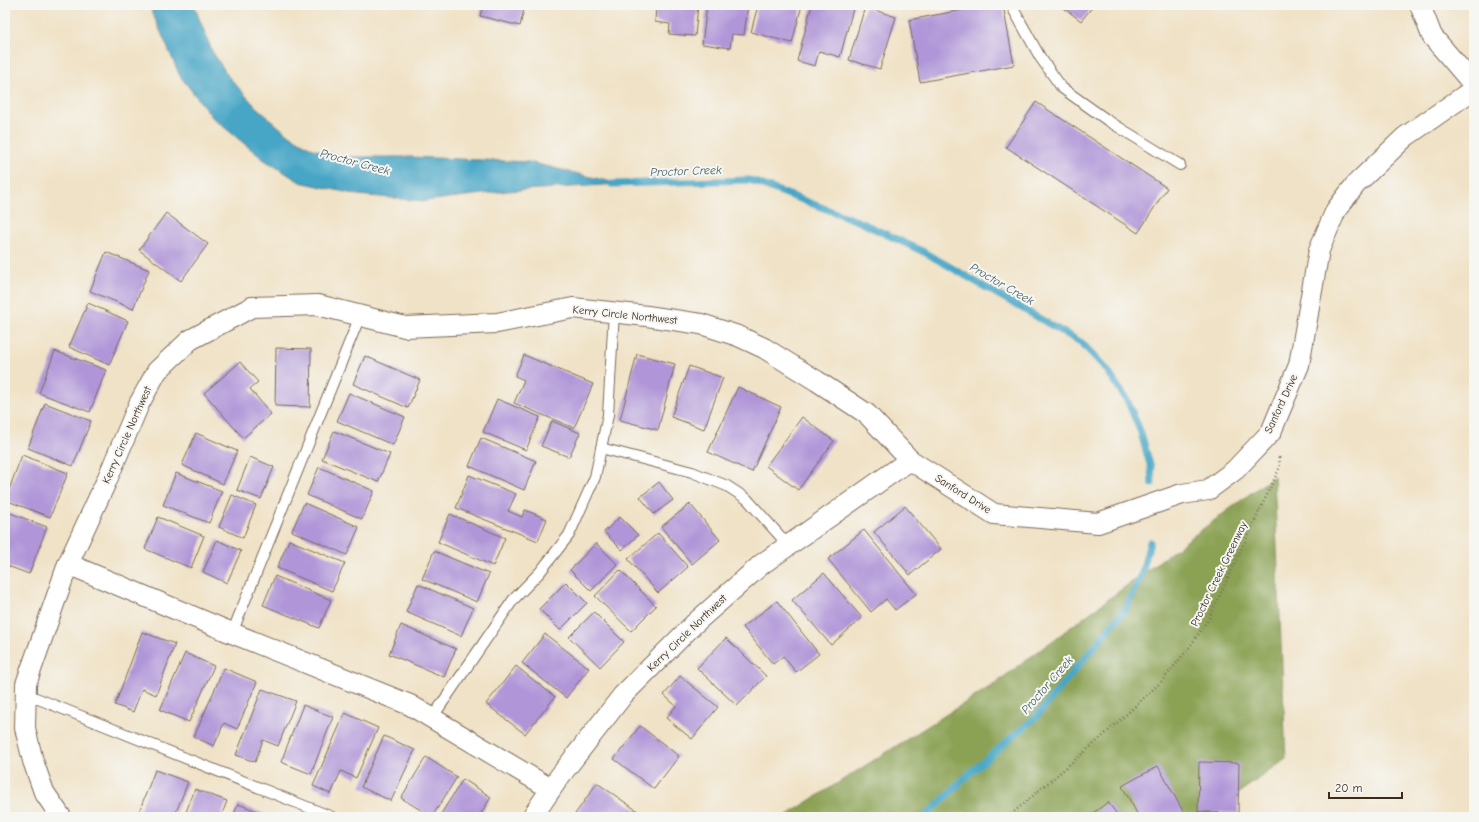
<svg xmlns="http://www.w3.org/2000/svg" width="1479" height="822" font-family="'Comic Neue',sans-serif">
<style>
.forest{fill:#8ba254;stroke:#636639}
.water{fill:#47a6c6;stroke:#416872}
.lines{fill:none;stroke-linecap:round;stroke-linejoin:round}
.stream{stroke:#47a6c6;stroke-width:7}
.building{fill:#b096d8}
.service-casing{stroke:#7a6a59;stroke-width:12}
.minor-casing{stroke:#7a6a59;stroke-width:22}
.path{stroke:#7a6a59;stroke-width:2.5;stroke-dasharray:1 3;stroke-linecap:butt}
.service{stroke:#fff;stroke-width:10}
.minor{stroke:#fff;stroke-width:20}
.labels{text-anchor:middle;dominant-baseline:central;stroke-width:4;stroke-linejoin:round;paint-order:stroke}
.street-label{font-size:11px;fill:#3b2a1e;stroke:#f6f6f2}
.water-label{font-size:12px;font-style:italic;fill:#405c61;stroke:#f6f6f2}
</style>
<rect width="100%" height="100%" fill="#f6f6f2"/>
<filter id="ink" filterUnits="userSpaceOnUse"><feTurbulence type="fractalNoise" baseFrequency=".025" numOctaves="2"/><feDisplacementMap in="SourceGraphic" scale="8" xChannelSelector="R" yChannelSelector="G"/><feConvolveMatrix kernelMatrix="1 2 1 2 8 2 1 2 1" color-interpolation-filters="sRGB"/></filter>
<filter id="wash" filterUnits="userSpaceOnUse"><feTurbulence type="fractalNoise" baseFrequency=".012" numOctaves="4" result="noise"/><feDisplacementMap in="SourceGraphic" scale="16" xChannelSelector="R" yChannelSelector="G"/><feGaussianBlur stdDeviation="0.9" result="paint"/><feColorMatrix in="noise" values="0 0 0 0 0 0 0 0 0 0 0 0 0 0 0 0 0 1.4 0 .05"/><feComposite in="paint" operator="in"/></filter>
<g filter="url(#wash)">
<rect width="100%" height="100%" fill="#f0e2c6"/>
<path class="forest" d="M1274,476L1286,759L1205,817H784L993,685Z"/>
<path class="water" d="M149,5H194L212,51L228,76L256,107L286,133L313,149L345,157H410L529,162L620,184L507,191L425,201L358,195L300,182L263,159L213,118L180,76Z"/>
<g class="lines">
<g class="stream">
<path d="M612,184L750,180L860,222L926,253L1082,343L1107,370L1128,402L1141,433L1151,468L1152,483"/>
<path d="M925,817L971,772L1036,717L1126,608L1141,576L1150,542"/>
</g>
</g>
<g id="blocks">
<g class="building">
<path d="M483,5H525L520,26L480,16Z"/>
<path d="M656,5H698L695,36L669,34L670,24L655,22Z"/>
<path d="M707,5H748L744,35L732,34L730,48L702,44Z"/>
<path d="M758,5H802L792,43L751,32Z"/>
<path d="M812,5H854L840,57L819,51L815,66L797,61Z"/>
<path d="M989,5H1003L1014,65L920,82L909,20Z"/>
<path d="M1060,5H1094L1081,21Z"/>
<path d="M865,7L896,17L880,69L849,60Z"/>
<path d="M1036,102L1167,188L1138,233L1006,147Z"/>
<path d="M166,213L208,244L181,281L139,250Z"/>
<path d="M106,252L149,270L133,309L90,291Z"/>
<path d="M88,303L128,321L109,365L69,347Z"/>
<path d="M276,348L311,349L310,407L275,406Z"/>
<path d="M55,351L106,370L90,412L39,393Z"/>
<path d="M637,354L675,364L658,430L620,420Z"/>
<path d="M524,355L593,384L574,428L514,403L524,380L515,376Z"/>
<path d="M365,356L420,380L408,408L353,384Z"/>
<path d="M240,362L258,382L250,389L271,414L243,438L204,393Z"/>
<path d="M689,366L723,378L704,429L671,417Z"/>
<path d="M738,387L781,407L752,472L708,452Z"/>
<path d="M349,393L405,417L393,445L337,421Z"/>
<path d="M497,399L540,417L526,450L483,432Z"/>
<path d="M45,403L91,421L73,466L28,448Z"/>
<path d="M802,417L834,441L798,490L766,466Z"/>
<path d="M552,421L580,433L569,457L541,446Z"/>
<path d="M334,431L390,454L378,482L322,459Z"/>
<path d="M196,433L237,451L223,484L182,465Z"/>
<path d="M481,438L536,461L524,490L469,466Z"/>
<path d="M22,455L68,473L50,517L5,500Z"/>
<path d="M250,457L274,467L261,499L237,490Z"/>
<path d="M319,467L374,491L362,519L307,495Z"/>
<path d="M176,473L222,491L209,523L163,505Z"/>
<path d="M469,475L516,494L508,511L522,517L525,510L547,519L538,541L456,508Z"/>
<path d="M659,482L673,500L654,514L640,497Z"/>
<path d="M232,495L256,505L243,538L219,527Z"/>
<path d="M304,503L359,527L347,555L292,531Z"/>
<path d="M690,504L720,540L692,564L661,527Z"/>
<path d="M905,506L941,549L910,575L874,532Z"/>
<path d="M5,511L47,527L29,574L5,565Z"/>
<path d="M450,514L505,538L493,566L438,542Z"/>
<path d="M158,517L204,536L191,568L145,549Z"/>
<path d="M620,517L638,535L622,550L604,532Z"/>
<path d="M864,530L916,594L895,610L886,599L871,612L828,559Z"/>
<path d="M658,533L688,567L658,593L628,559Z"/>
<path d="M217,540L241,551L227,583L203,572Z"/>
<path d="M289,540L345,563L332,591L277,568Z"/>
<path d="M596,543L617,564L591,591L570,570Z"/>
<path d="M434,551L489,574L477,602L422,579Z"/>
<path d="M620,570L656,606L631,631L595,596Z"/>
<path d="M824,573L862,618L831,645L792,600Z"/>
<path d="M275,576L331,600L319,628L263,605Z"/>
<path d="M566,582L587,603L560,630L539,609Z"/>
<path d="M418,584L473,608L461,636L406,612Z"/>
<path d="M777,601L819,654L796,672L783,656L773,664L743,627Z"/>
<path d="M594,612L624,642L600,667L569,637Z"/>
<path d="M401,625L456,649L444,677L389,654Z"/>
<path d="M142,632L175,644L156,695L142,689L133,712L115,705Z"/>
<path d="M545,634L589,668L566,698L522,663Z"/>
<path d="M726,638L766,676L737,706L697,668Z"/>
<path d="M185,653L214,666L189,722L160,710Z"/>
<path d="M516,666L555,697L525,734L486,704Z"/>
<path d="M224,668L257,682L237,729L224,723L214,746L194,737Z"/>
<path d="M680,676L718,707L692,739L666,718L676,706L664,695Z"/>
<path d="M262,689L296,701L278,746L263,740L255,762L236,755Z"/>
<path d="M303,705L333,717L311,774L281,762Z"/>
<path d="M345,713L378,728L356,778L341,771L331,794L313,786Z"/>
<path d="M640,726L679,756L654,789L614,759Z"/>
<path d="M384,736L415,750L391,801L361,787Z"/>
<path d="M426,757L457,777L432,817L401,798Z"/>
<path d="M1199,762L1239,763L1238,813L1198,812Z"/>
<path d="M1158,766L1184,813L1177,817H1139L1122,786Z"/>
<path d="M155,770L188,782L174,817H137Z"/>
<path d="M463,779L491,797L479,817H439Z"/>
<path d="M597,783L642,814L639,817H573Z"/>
<path d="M195,789L227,801L221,817H184Z"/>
<path d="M1108,802L1119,817H1088Z"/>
<path d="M238,804L270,816V817H233Z"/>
</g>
</g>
</g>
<g filter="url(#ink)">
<use href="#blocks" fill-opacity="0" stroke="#7a6a59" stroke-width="1"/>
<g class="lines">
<g class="service-casing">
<g id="service">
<path d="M1011,5L1040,57L1062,88L1107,120L1180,165"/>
<path d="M601,448L692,472L727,486L747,499L788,545"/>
<path d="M232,633L360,316"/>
<path d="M26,694L332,817"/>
<path d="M432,718L513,600L540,572L569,535L595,477L608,415L614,312"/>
</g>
</g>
<g class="minor-casing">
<g id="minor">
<path d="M1420,5L1432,36L1474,85"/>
<path d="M910,460L994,514L1098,523L1182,494L1208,490L1235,470L1271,432L1299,365L1319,250L1336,210L1356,184L1405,137L1474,89"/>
<path d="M68,564L232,633L410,705L551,789"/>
<path d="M61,817L44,792L33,761L25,728L26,684L68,564L106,482L139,404L157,371L190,340L252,307L318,305L405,327L497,323L573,308L647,316L701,324L738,336L764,348L817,381L867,414L910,460L762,564L695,623L623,695L560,776L532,817"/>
</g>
</g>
<path class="path" d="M1008,817L1103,736L1162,681L1189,648L1209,618L1280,467L1279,457"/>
<use href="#service" class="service"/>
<use href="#minor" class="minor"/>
</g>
</g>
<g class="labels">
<g class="street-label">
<text transform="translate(625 315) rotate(6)">Kerry Circle Northwest</text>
<text transform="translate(1281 404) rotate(-65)">Sanford Drive</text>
<text transform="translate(127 435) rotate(-66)">Kerry Circle Northwest</text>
<text transform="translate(963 494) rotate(32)">Sanford Drive</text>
<text transform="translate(1219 574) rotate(-64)">Proctor Creek Greenway</text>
<text transform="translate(687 633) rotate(-44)">Kerry Circle Northwest</text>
</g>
<g class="water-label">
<text transform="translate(355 162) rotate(15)">Proctor Creek</text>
<text transform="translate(686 171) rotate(-2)">Proctor Creek</text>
<text transform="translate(1002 284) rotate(30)">Proctor Creek</text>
<text transform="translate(1047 685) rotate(-49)">Proctor Creek</text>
</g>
</g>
<rect width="1479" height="822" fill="none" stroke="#f6f6f2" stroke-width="20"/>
<path d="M1329 792v6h73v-6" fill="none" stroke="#3b2a1e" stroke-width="2"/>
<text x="1335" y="792" font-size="12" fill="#3b2a1e" stroke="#f6f6f2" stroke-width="3" paint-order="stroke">20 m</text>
</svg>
